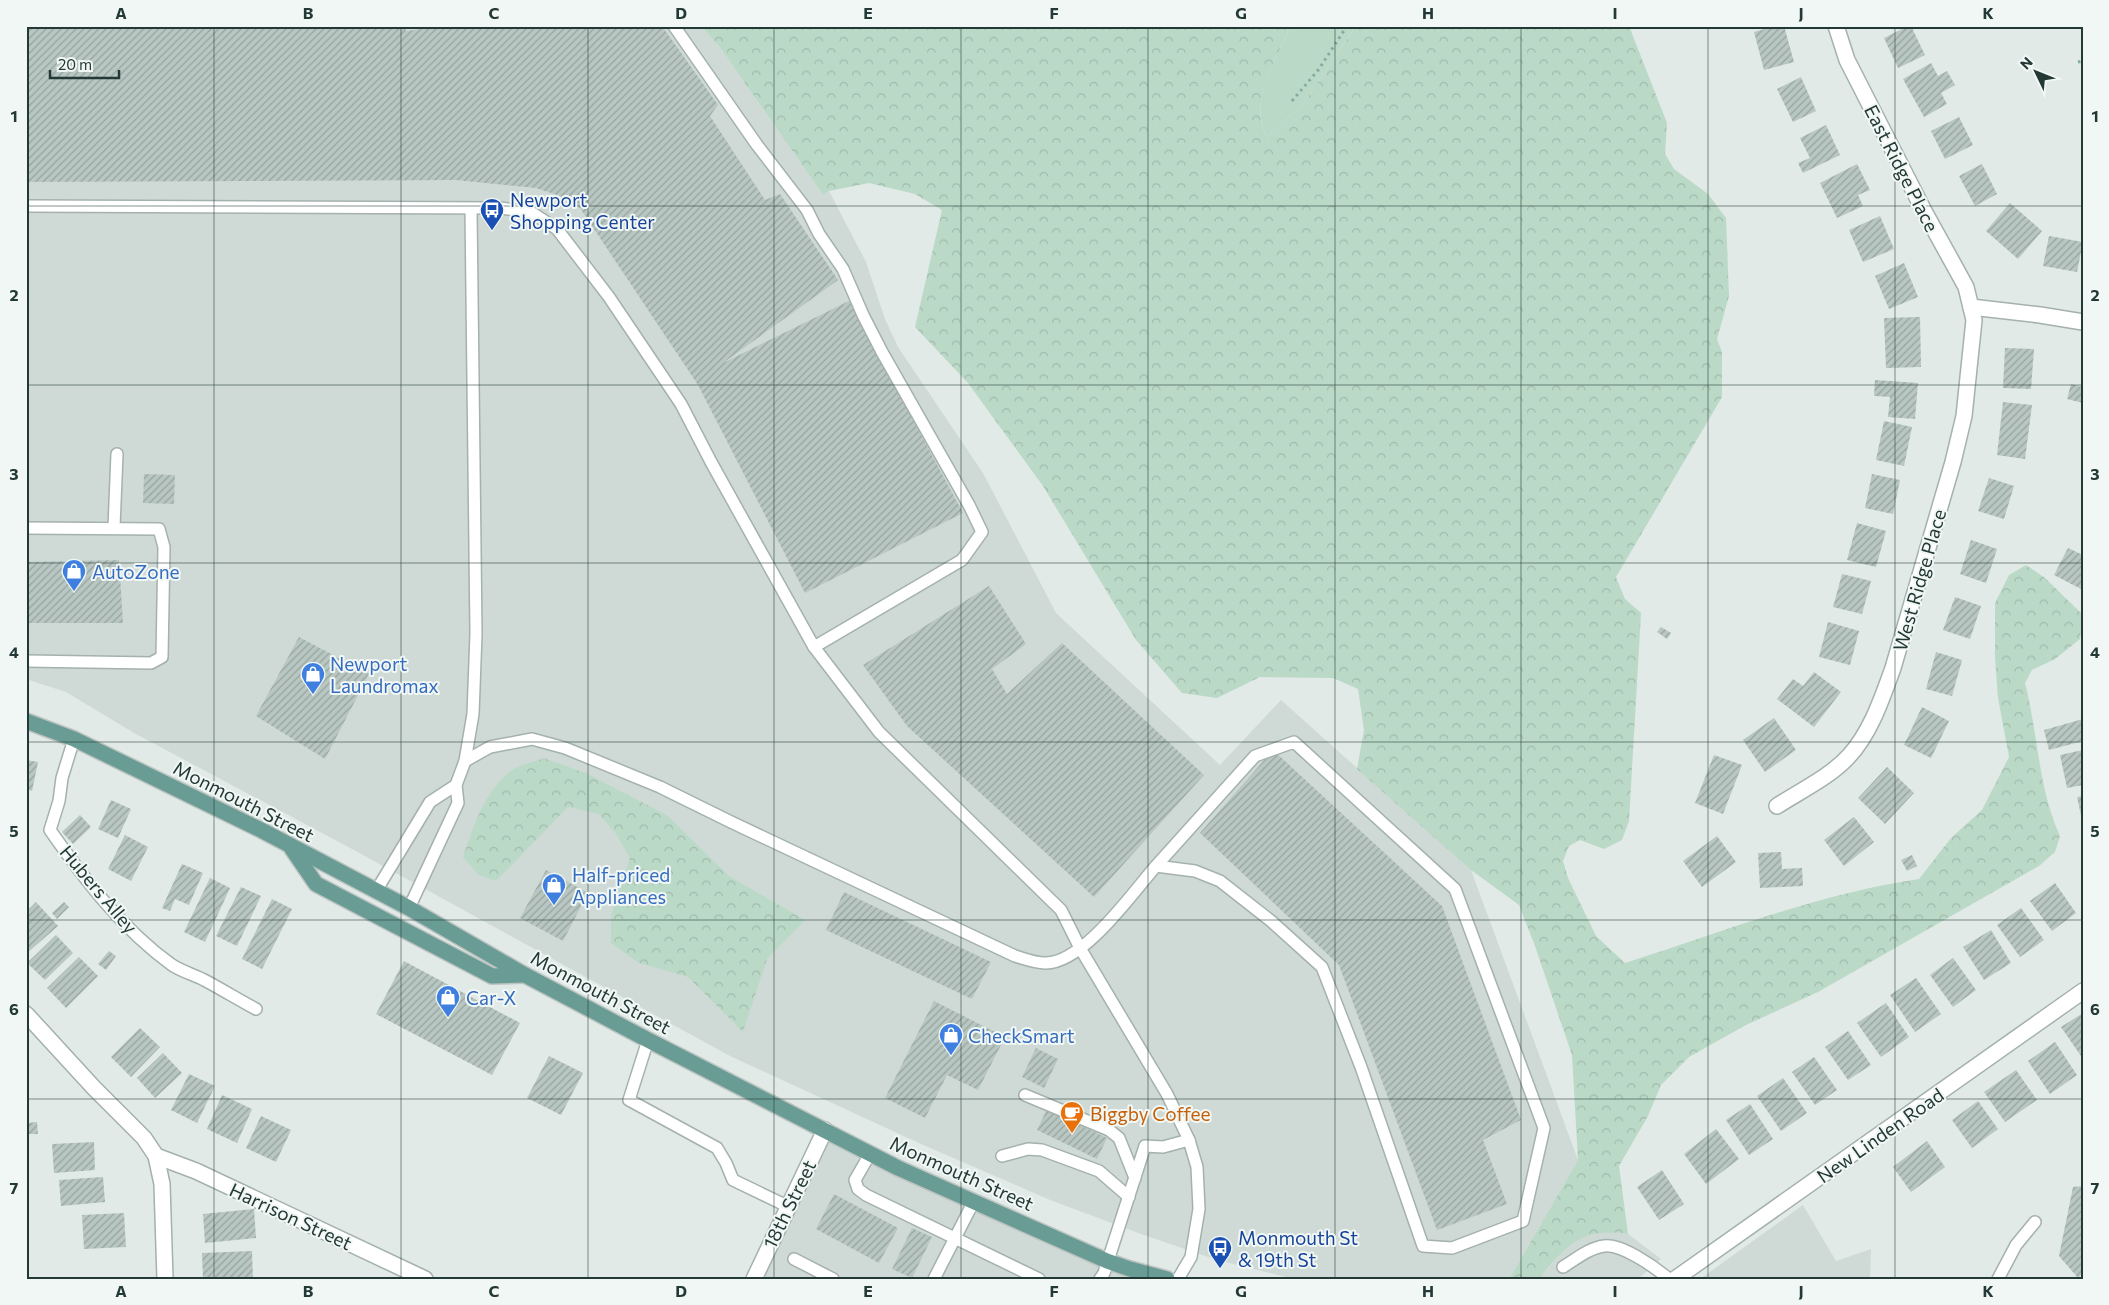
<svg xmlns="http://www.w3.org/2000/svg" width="2109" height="1305" font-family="Commissioner,sans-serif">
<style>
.built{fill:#cfdad6}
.green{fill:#bbd9c7}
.forest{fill:url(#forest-crowns)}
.building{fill:url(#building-hatch)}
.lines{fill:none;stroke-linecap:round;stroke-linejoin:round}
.lane-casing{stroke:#a4b1ae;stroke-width:14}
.street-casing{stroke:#a4b1ae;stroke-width:18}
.primary-casing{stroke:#bdc4c2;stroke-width:18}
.path{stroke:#84aba3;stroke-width:3;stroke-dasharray:2.5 4;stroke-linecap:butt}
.lane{stroke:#fff;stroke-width:11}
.street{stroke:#fff;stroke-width:15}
.primary{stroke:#699c94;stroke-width:15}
.grid{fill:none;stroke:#233935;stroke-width:1;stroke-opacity:0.55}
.labels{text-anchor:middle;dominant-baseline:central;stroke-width:4;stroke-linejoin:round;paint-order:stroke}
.street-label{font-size:19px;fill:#233935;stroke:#f1f7f5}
.transit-label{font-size:19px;fill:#164399;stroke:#f1f7f5;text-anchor:start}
.shop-label{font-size:19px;fill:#366cbe;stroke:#f1f7f5;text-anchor:start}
.food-label{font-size:19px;fill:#c56008;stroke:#f1f7f5;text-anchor:start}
.neatline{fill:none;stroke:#233935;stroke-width:2}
.grid-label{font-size:16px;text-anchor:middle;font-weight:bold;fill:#233935}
</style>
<defs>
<pattern id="forest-crowns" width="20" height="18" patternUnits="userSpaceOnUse" patternTransform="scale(1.25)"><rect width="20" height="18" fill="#bbd9c7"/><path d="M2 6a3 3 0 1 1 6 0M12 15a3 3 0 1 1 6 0" fill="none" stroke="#a0bbac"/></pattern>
<pattern id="building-hatch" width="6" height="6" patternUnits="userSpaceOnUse" patternTransform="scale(1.25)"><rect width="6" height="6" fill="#b9c7c3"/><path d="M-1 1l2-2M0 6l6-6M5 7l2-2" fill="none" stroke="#96a39f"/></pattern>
</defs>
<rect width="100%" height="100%" fill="#e1eae7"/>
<g class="built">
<path d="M26,26H701L719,46L823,195L829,191L866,262L885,319L898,347L983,473L1056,613L1220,765L1281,700L1471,870L1578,1160L1509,1279H1294L1217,1260L1141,1234L1050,1200L921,1144L730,1056L352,849L134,733L66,692L26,679Z"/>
<path d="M825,1130L898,1168L1167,1279H754Z"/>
<path d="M1803,1205L1836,1261L1871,1249L1870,1279H1700Z"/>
<path d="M1607,1231L1628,1234L1661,1259L1638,1279H1538L1568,1246L1582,1237Z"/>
</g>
<path class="green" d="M1291,26H1356L1303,104L1268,137C1246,103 1277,58 1291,26Z"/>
<g class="forest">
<path d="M701,26H1291C1277,57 1246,105 1268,137L1303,104L1356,26H1629L1667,123L1665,154L1674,169L1708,194L1726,218L1729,296L1717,339L1722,352V397L1616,577L1625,599L1641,613L1629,821L1622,840L1604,849L1580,840L1569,846L1563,861L1568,878L1596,936L1625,963C1723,932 1817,894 1919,879L1951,838L1982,810L2009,757L1998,698L1995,657V603L2009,575L2026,565L2045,578L2083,615L2080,639L2055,659L2032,670L2025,683C2038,733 2038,788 2060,836L2055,852L2039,866L1818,992L1746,1025L1689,1057L1661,1085L1648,1116L1619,1166L1628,1234C1579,1227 1568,1246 1538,1279H1509L1578,1160L1572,1055L1535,946L1519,905L1471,870L1357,769L1364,730L1358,689L1333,678L1260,677L1217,698L1182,693L1136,640L1043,486L968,383L915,327L942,210L915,194L869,183L829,191L823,195L719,46Z"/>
<path d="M544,758L588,774L668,816L729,876L805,920L767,959L743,1032L688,977L639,963L611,943V916L630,858L616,834L599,814L568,807L496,881L479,875L463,857C474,826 485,788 514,769C522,764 534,762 544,758Z"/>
</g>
<g class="building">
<path d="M26,26H405L406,31L429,28V26H662L718,105L710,116L765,200L780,194L838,280L723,363L849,301L963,513L805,593L698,385L580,208L560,196L536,188L456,180L26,182Z"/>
<path d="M1775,26H1784L1794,62L1764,70L1754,32Z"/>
<path d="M1908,26H1911L1925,55L1898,68L1884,38Z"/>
<path d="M1931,63L1938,76L1947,71L1955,85L1941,93L1947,104L1924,117L1903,79Z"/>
<path d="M1801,77L1816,111L1793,122L1777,89Z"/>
<path d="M1959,117L1973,145L1945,159L1931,131Z"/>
<path d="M1826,125L1840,155L1803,173L1798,163L1810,158L1800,138Z"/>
<path d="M1857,164L1870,190L1858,195L1863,206L1837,218L1820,183Z"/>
<path d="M1982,164L1997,194L1975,206L1959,176Z"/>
<path d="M2010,203L2042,231L2018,259L1986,231Z"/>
<path d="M1880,216L1894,249L1863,262L1849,230Z"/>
<path d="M2049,236L2083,242L2077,272L2043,266Z"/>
<path d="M1904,263L1918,297L1889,309L1875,276Z"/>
<path d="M1920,317L1921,367L1886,368L1884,318Z"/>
<path d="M2005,348L2034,349L2031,389L2003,388Z"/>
<path d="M1875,380L1918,383L1915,419L1888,417L1890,397L1874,396Z"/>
<path d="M2071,384L2083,387V403L2067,399Z"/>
<path d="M2003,402L2032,405L2025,459L1997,455Z"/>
<path d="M1884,421L1912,427L1904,466L1876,460Z"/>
<path d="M144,474L175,475L174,504L143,503Z"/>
<path d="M1872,474L1900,480L1893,514L1865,508Z"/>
<path d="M1989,478L2014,486L2004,519L1978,511Z"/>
<path d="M1857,523L1886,531L1876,567L1847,560Z"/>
<path d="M1971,540L1997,549L1986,583L1960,574Z"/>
<path d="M2068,548L2083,555V590L2054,575Z"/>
<path d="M119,560L123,623H28L26,562Z"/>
<path d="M1842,574L1871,581L1862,614L1833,607Z"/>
<path d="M989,586L1026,644L992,669L1007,694L1062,643L1204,775L1094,897L907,726L863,665Z"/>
<path d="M1955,597L1981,606L1970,639L1943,630Z"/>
<path d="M1828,622L1859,631L1850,665L1819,657Z"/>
<path d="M1661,627L1671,633L1667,639L1657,632Z"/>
<path d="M299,637L369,674L325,759L256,716Z"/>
<path d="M1936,652L1962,660L1952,696L1926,689Z"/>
<path d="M1814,672L1841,692L1814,727L1777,699L1793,679L1803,686Z"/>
<path d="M1922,707L1949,721L1931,758L1904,745Z"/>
<path d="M1774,718L1796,750L1765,772L1743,740Z"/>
<path d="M2083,719V741L2049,750L2044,730Z"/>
<path d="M1273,750L1442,906L1521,1120L1483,1140L1507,1204L1437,1230L1339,965L1200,833Z"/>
<path d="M2083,750V785L2067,788L2060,755Z"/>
<path d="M1714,755L1742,765L1723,814L1695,803Z"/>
<path d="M26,760L38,762L32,791L26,789Z"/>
<path d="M1887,767L1914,793L1885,824L1858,798Z"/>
<path d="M2083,796V820H2082L2077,797Z"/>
<path d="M111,800L131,809L118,838L98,829Z"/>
<path d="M80,815L91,827L73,844L62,832Z"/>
<path d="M1854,817L1874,842L1844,866L1824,840Z"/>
<path d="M125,835L148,847L131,881L108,869Z"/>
<path d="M1717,836L1736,862L1702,887L1683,861Z"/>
<path d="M1781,852L1782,869L1802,868L1803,886L1760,888L1758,853Z"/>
<path d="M1912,855L1917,866L1907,871L1901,860Z"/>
<path d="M182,864L203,873L189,905L175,899L170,911L162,908Z"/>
<path d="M546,870L588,893L563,941L520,918Z"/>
<path d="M210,878L230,888L205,942L184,932Z"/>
<path d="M2055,883L2076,913L2052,931L2030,901Z"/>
<path d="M241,887L261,896L237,946L216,936Z"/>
<path d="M844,892L991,962L972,999L826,930Z"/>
<path d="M272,899L292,909L262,969L242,959Z"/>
<path d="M36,902L58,926L26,954V912Z"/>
<path d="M64,902L69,907L57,919L52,913Z"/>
<path d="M2021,908L2044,940L2020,957L1997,925Z"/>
<path d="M1991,930L2011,963L1984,980L1963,947Z"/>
<path d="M56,935L73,953L45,980L27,963Z"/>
<path d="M109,951L116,956L106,970L98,964Z"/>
<path d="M79,957L98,976L66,1008L47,988Z"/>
<path d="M1953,958L1976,990L1953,1007L1930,975Z"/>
<path d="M404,961L520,1023L492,1075L376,1014Z"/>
<path d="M1916,978L1941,1014L1915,1032L1890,995Z"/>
<path d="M934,1001L1005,1037L978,1090L947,1075L925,1118L885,1098Z"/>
<path d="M1886,1003L1909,1037L1881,1057L1857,1023Z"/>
<path d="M2083,1013V1059L2061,1027Z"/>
<path d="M140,1028L160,1047L131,1077L111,1057Z"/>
<path d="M1848,1031L1871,1065L1848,1080L1825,1047Z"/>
<path d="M2055,1042L2077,1075L2050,1094L2028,1061Z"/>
<path d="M1036,1048L1058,1059L1044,1088L1022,1077Z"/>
<path d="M163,1053L182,1073L155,1098L137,1078Z"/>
<path d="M549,1056L583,1073L561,1115L527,1098Z"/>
<path d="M1814,1057L1837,1090L1815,1105L1792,1072Z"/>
<path d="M2016,1070L2037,1100L2005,1122L1984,1092Z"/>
<path d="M189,1074L215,1086L197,1123L171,1110Z"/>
<path d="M1783,1078L1807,1113L1781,1131L1757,1096Z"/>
<path d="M222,1095L252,1109L237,1143L207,1129Z"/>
<path d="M1978,1101L1998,1129L1972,1148L1952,1120Z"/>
<path d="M1750,1104L1773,1139L1749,1155L1726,1120Z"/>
<path d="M1047,1109L1107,1138L1097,1159L1037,1130Z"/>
<path d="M261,1116L291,1130L276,1162L246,1148Z"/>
<path d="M37,1122L38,1134H28L27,1123Z"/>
<path d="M1716,1129L1739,1159L1706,1184L1684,1154Z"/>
<path d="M1927,1141L1945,1167L1911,1192L1893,1167Z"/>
<path d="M94,1142L95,1170L54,1173L52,1144Z"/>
<path d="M1662,1170L1684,1204L1659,1220L1637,1187Z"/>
<path d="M103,1177L105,1202L61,1206L59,1180Z"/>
<path d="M2083,1186V1273L2078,1278L2059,1256L2073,1187Z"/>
<path d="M834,1194L898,1228L879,1263L816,1229Z"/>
<path d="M254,1209L256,1238L205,1243L203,1214Z"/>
<path d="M124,1213L126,1247L84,1249L82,1215Z"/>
<path d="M912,1228L932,1237L912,1278L892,1269Z"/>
<path d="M252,1251L253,1279H203L202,1253Z"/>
</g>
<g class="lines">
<g class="lane-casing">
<g id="lane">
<path d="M674,26L757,145L807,210L819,234L843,269L863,315L882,352L969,505L982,532L962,560L814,647"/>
<path d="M26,206L500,208L531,212L557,229L609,297L681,404L711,462L814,647L879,732L1061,910L1080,948L1167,1094L1189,1140L1197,1167L1199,1209L1191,1257L1178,1279"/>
<path d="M114,527L117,454"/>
<path d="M26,528L159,529L164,547L162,657L151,663L26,661"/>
<path d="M74,739L62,778L59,801L50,830C85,880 122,929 172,965C183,972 195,975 206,981C223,990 239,1000 256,1009"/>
<path d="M465,761L490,747L532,739L565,748L660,787L731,822L1015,956C1025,959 1035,963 1045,963C1083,964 1133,892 1156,866L1195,871L1220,881L1271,921L1322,967L1361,1067L1423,1246L1452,1248L1523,1221L1544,1128L1455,889L1294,742L1255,756L1156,866"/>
<path d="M376,891L430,802L456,785"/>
<path d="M409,908L458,803L456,785L465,761L473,714L476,634L471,209"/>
<path d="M648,1040L629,1100L717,1148L726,1163L733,1180L789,1207"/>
<path d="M1025,1095L1109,1130L1119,1138L1135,1178"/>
<path d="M870,1154L855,1180L858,1189L866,1195L1039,1279"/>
<path d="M1002,1156L1028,1149L1042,1150L1099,1171L1129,1197"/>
<path d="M794,1259L833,1279"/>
<path d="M1563,1267C1576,1259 1589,1248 1604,1246C1621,1243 1656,1268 1669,1279"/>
<path d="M934,1279L974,1201"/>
<path d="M1100,1279L1104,1273L1145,1146L1163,1147L1189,1140"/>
<path d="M1998,1279L2016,1245L2035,1222"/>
</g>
</g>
<g class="street-casing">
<g id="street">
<path d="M1971,307L2040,315L2083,322"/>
<path d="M1777,806C1800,791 1830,777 1849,756C1871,732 1882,698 1893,668L1953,462L1964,416L1974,320L1966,287L1923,209L1847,60L1836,26"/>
<path d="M26,1014L94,1088L144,1138L156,1156L162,1184L165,1279"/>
<path d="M156,1156L196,1171L425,1279"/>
<path d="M754,1279L825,1130"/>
<path d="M1675,1279L2083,991"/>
</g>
</g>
<g class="primary-casing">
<g id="primary">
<path d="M26,721L74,739L261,830L409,908L525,975L648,1040L898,1168L1107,1261L1130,1269L1167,1279"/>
<path d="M292,849L316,884L492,976L525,975"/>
</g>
</g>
<g class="path">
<path d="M2078,62L2083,61"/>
<path d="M1292,101L1319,69L1347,26"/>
</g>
<use href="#lane" class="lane"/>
<use href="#street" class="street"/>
<use href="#primary" class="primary"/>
</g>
<path class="grid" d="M214,26V1279M401,26V1279M588,26V1279M774,26V1279M961,26V1279M1148,26V1279M1335,26V1279M1521,26V1279M1708,26V1279M1895,26V1279M26,206H2083M26,385H2083M26,563H2083M26,742H2083M26,920H2083M26,1099H2083"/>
<defs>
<g id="bus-pin" transform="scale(1.25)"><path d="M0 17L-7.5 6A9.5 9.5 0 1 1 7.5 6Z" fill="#1a4fb4" stroke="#f1f7f5"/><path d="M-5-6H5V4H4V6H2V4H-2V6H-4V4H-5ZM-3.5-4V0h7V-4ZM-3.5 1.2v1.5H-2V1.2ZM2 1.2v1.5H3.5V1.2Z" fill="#fff"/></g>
<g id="shop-pin" transform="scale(1.25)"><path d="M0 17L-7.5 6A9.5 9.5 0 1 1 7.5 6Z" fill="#3f7fe0" stroke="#f1f7f5"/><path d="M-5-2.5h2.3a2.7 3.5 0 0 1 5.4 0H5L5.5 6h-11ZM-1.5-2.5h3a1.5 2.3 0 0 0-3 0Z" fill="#fff"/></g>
<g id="cafe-pin" transform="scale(1.25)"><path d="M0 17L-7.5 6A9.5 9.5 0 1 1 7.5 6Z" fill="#e8710a" stroke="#f1f7f5"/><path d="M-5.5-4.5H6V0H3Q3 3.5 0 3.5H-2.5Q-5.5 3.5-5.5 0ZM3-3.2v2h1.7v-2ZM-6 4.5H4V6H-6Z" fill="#fff"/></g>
</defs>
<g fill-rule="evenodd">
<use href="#bus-pin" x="492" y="210"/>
<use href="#shop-pin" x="74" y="571"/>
<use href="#shop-pin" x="313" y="674"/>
<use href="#shop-pin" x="554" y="885"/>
<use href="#shop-pin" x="448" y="997"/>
<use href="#shop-pin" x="951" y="1035"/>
<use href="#cafe-pin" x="1072" y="1113"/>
<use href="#bus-pin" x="1220" y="1248"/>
</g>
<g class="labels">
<g class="street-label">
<text transform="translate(1902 168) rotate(63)">East Ridge Place</text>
<text transform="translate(1919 580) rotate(-74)">West Ridge Place</text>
<text transform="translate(244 801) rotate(27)">Monmouth Street</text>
<text transform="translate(99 889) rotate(50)">Hubers Alley</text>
<text transform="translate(601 992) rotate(28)">Monmouth Street</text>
<text transform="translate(1880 1135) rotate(-35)">New Linden Road</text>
<text transform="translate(962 1173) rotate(24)">Monmouth Street</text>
<text transform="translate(789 1204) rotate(-64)">18th Street</text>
<text transform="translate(291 1216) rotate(25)">Harrison Street</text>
</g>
<g class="transit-label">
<text x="510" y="199">Newport<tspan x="510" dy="22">Shopping Center</tspan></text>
<text x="1238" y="1237">Monmouth St<tspan x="1238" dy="22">&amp; 19th St</tspan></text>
</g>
<g class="shop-label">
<text x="92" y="571">AutoZone</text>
<text x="330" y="663">Newport<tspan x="330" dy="22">Laundromax</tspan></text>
<text x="572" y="874">Half-priced<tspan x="572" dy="22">Appliances</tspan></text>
<text x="466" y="997">Car-X</text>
<text x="968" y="1035">CheckSmart</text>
</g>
<g class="food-label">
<text x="1090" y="1113">Biggby Coffee</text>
</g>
</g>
<rect width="2109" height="1305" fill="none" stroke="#f1f7f5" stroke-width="55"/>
<g transform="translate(2036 72) rotate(313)" stroke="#f1f7f5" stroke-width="4" paint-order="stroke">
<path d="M0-4L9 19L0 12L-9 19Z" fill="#233935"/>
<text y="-8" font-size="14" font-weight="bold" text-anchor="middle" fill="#233935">N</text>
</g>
<path d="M50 70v8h69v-8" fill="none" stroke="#233935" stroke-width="2.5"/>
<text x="58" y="70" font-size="15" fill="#233935" stroke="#f1f7f5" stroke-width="4" paint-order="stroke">20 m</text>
<rect x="28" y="28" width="2054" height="1250" class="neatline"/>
<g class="grid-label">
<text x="121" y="19">A</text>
<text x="308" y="19">B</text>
<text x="494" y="19">C</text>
<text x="681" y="19">D</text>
<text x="868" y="19">E</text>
<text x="1054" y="19">F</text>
<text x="1241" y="19">G</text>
<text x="1428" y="19">H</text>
<text x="1615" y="19">I</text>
<text x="1801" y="19">J</text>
<text x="1988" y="19">K</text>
<text x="14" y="122">1</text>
<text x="2095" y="122">1</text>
<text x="14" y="301">2</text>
<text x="2095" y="301">2</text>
<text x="14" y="480">3</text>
<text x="2095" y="480">3</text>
<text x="14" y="658">4</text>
<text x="2095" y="658">4</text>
<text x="14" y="837">5</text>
<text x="2095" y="837">5</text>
<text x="14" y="1015">6</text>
<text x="2095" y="1015">6</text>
<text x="14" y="1194">7</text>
<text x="2095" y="1194">7</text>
<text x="121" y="1297">A</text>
<text x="308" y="1297">B</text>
<text x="494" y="1297">C</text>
<text x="681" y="1297">D</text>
<text x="868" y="1297">E</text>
<text x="1054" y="1297">F</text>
<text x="1241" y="1297">G</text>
<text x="1428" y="1297">H</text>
<text x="1615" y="1297">I</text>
<text x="1801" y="1297">J</text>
<text x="1988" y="1297">K</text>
</g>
</svg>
